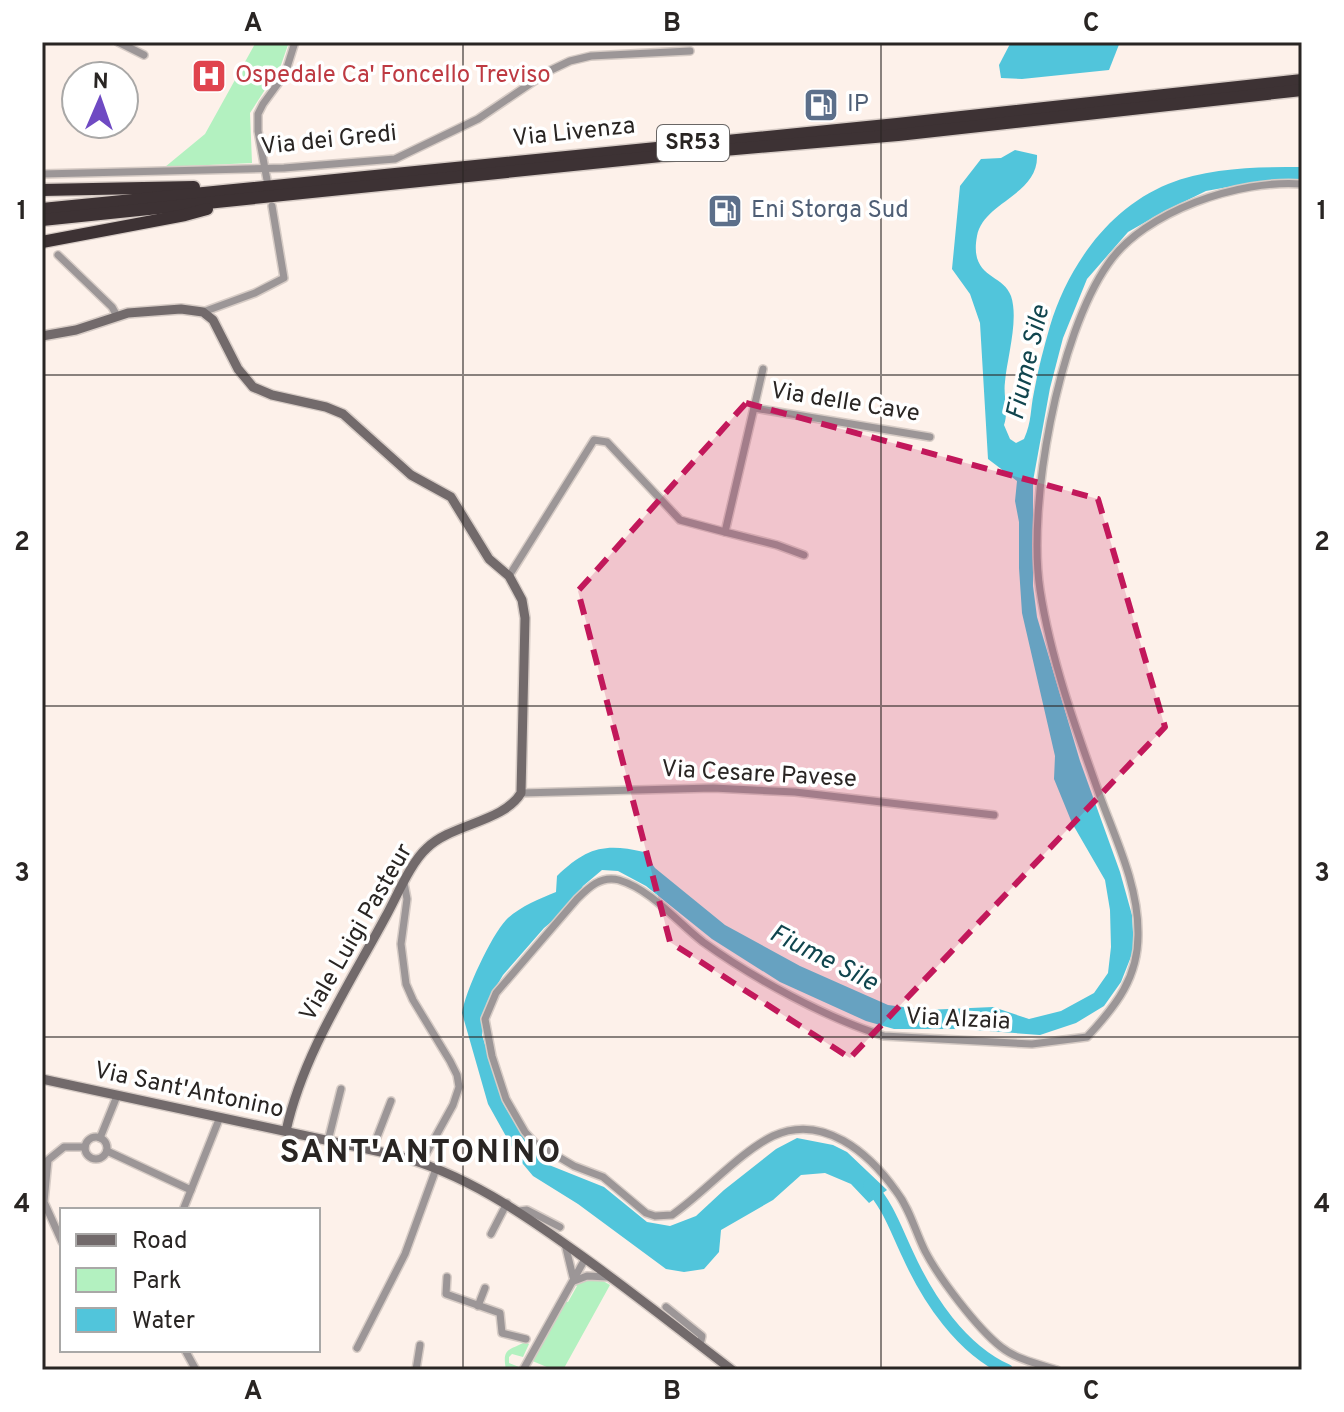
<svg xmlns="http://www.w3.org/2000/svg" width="1344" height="1412" font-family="Overpass,sans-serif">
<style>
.green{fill:#b3f1c0}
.water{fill:#51c5db}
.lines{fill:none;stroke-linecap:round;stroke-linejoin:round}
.river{stroke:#51c5db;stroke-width:12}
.street-casing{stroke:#d7ccc6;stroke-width:10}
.secondary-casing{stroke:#d7ccc6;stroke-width:12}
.highway-casing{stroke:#d7ccc6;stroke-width:15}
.street{stroke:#9c9697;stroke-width:7}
.secondary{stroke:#726a6b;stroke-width:9}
.highway{stroke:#3d3234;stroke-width:12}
.marked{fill:#c2185b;fill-opacity:0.2;stroke:#c2185b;stroke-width:6;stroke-dasharray:16 10;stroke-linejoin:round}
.grid{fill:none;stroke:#292523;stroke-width:2;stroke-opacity:0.55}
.labels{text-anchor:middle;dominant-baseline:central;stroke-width:7;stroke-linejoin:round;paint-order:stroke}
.shield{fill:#fff;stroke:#696665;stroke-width:2}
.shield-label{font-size:22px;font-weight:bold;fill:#292523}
.health-label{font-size:24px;fill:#be3a42;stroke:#fff;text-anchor:start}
.service-label{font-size:24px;fill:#4e5e75;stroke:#fff;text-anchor:start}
.street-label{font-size:24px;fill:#292523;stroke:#fff}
.water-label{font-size:26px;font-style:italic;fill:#10454e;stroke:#fff}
.district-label{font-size:32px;font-weight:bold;letter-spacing:2px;fill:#292523;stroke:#fff}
.neatline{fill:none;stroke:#292523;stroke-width:3}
.grid-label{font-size:26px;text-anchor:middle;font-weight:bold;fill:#292523}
</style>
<rect width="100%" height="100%" fill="#fdf1ea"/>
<g class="green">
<path d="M256,42H289L281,65L250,113L252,163L165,167L205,134Z"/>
<path d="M583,1279H600L610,1285L563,1370H554L530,1360L565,1301L568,1302L577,1286L575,1285Z"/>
<path d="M525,1342L529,1344L523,1357L512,1354L509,1357V1363L519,1367V1370H506C502,1348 508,1351 525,1342Z"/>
</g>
<g class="water">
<path d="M1011,42H1120L1109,70L1022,79L1001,78L999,65Z"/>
<path d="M1015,150L1037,155C1039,195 983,202 977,236C969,279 1003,273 1011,296C1019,320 1007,358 1005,382C1003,396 1009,411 1004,425L1010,439L1016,443L1024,439C1032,421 1030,410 1034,392C1038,369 1044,347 1050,326C1068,266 1109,208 1168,184C1209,167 1259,167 1302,167V183L1261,181L1206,191L1163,212L1128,232L1087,279L1063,338L1050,388L1033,481V586L1037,617L1080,761L1120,872L1132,915L1134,949L1121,982L1104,1006L1076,1023L1040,1035L963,1029H894L866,1021L780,982L712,939L646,886L618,871L602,870L583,886L568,908L544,928L503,975L487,1002L482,1035L504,1105L527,1143L544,1163L604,1187L647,1222L670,1226L696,1216L724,1190L776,1149L797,1138L833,1145L847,1152L887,1190L869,1203L851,1184L825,1173L801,1175L773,1200L721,1230L719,1252L704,1269L684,1272L666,1269L578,1204L533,1176L518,1158L488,1104L462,1013C465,992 491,936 506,920C519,907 539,899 556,892L557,876C587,847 605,843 644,852L655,868L725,925L800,966L888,1005L926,1010L993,1007L1029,1019L1061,1011L1094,993L1108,973L1111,947L1110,910L1105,880L1072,823L1054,779L1055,756L1022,613L1019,568V522L1015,501L1017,481L988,459L980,323L970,294L952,269L960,186L981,159L1001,158Z"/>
</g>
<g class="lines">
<path class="river" d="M869,1185C888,1205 896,1230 908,1255C928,1299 961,1349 1007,1370"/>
<g class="street-casing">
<g id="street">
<path d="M118,42L144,55"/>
<path d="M42,174L284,168L395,159L478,119L549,71L570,61L591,56L690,51"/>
<path d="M267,180L258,131V114L263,104L285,74L295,42"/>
<path d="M58,255L112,307L117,316"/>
<path d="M203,312L255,293L284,278L272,206"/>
<path d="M763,369L725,532L777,545L804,555"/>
<path d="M754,408L930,437"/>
<path d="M509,576L594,440L607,442L680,520L725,532"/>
<path d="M521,793L713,788L795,792L994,815"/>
<path d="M404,883L407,899L401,944L406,984L413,1000L450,1061L457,1075L459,1087L453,1105L421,1163"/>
<circle cx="96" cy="1148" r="11"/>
<path d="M100,1138L117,1096"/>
<path d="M328,1141L341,1089"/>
<path d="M372,1150L391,1101"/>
<path d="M107,1151L191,1190"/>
<path d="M183,1210L220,1117"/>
<path d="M519,1211L527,1210L560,1227"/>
<path d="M491,1234L507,1203"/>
<path d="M62,1242L44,1202L48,1160L64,1147H85"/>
<path d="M565,1244L573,1277"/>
<path d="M447,1277L446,1294L500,1313L502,1333L526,1339"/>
<path d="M574,1281L587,1276L609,1277"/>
<path d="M478,1306L485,1288"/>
<path d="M666,1307L702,1336L700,1345"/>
<path d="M357,1348L405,1254L436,1169"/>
<path d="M185,1350L196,1370"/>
<path d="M416,1370L420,1345"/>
<path d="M523,1370L585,1259"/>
<path d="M1057,1370C1038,1364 1016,1359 1001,1347C977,1328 939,1278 925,1251C915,1231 910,1209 896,1191C869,1153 823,1113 773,1136C740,1152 704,1193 672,1215L655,1216L646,1213L603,1177L574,1166L535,1143L525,1132L506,1099L492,1056L485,1019L496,993L577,899C588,888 601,875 619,880C652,890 677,922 703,942C753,978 826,1018 884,1036L1032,1044L1087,1037C1116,1006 1139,977 1138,932C1138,886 1117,842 1101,799C1077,732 1051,661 1040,590C1027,505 1058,335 1108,264C1144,211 1240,179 1302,184"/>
</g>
</g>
<g class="secondary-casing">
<g id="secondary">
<path d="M42,336L76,330L128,313L181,309L203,312L213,320L238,369L253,387L272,395L326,407L343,414L411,475L451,497L489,559L509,576L522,600L525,618L521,793C504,822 451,824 427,848C411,862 397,896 386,916C349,985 303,1054 286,1131"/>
<path d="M42,1079L395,1155C464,1173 522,1213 579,1254C631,1291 681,1331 732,1370"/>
</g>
</g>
<g class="highway-casing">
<g id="highway">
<path d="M42,190L194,187"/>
<path d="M42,209L897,124L1302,80"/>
<path d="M42,220L690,153L898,135L1302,90"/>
<path d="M42,242L185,215L207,209"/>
</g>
</g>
<use href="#street" class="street"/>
<use href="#secondary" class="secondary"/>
<use href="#highway" class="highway"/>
</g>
<path class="marked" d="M746,403L1098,499L1165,727L850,1058L670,942L578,591Z"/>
<path class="grid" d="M463,42V1370M881,42V1370M42,375H1302M42,706H1302M42,1037H1302"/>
<defs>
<g id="hospital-square" transform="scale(1.8)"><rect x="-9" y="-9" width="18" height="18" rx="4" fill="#e0444e" stroke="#fff"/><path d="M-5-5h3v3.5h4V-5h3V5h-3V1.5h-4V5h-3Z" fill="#fff"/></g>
<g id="fuel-square" transform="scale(1.8)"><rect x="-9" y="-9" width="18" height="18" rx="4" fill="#5c6f8a" stroke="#fff"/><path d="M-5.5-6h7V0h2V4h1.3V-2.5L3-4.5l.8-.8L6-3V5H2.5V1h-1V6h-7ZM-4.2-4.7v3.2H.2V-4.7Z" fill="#fff"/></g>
</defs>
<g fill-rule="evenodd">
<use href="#hospital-square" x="209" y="76"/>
<use href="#fuel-square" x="821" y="105"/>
<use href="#fuel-square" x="725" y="211"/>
</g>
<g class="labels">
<rect class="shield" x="657" y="125" width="72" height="36" rx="6"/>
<g class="shield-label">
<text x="693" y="143">SR53</text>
</g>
<g class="health-label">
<text x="235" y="76">Ospedale Ca' Foncello Treviso</text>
</g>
<g class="service-label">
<text x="847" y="105">IP</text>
<text x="751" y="211">Eni Storga Sud</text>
</g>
<g class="street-label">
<text transform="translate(574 133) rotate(-6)">Via Livenza</text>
<text transform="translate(329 141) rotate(-6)">Via dei Gredi</text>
<text transform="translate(845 403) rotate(9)">Via delle Cave</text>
<text transform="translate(759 775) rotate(3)">Via Cesare Pavese</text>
<text transform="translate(357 933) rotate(-60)">Viale Luigi Pasteur</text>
<text transform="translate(958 1020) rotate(3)">Via Alzaia</text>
<text transform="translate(189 1091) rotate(12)">Via Sant'Antonino</text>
</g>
<g class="water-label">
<text transform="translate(1029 363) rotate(-77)">Fiume Sile</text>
<text transform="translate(823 959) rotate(27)">Fiume Sile</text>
</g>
<g class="district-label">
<text x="421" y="1154">SANT'ANTONINO</text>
</g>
</g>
<rect width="1344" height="1412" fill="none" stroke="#ffffff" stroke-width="88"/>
<rect x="60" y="1208" width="260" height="144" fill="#ffffff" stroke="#a9a8a7" stroke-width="2"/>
<rect x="76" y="1234" width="40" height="12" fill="#726a6b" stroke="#a9a8a7" stroke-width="2"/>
<text x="132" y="1248" font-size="24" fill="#292523">Road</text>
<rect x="76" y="1268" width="40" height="24" fill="#b3f1c0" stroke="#a9a8a7" stroke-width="2"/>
<text x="132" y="1288" font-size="24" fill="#292523">Park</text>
<rect x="76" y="1308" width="40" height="24" fill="#51c5db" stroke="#a9a8a7" stroke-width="2"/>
<text x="132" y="1328" font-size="24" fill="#292523">Water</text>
<g transform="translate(100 100) rotate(2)"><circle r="38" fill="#ffffff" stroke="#a9a8a7" stroke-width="2"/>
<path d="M0-6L14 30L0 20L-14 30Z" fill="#6f4ac3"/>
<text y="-12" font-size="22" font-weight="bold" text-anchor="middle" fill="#292523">N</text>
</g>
<rect x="44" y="44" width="1256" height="1324" class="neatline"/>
<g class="grid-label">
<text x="253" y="31">A</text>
<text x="672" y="31">B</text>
<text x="1091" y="31">C</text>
<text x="22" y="219">1</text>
<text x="1322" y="219">1</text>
<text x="22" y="550">2</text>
<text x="1322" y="550">2</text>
<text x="22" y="881">3</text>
<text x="1322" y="881">3</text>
<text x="22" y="1212">4</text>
<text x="1322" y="1212">4</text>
<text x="253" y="1399">A</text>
<text x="672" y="1399">B</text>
<text x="1091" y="1399">C</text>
</g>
</svg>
